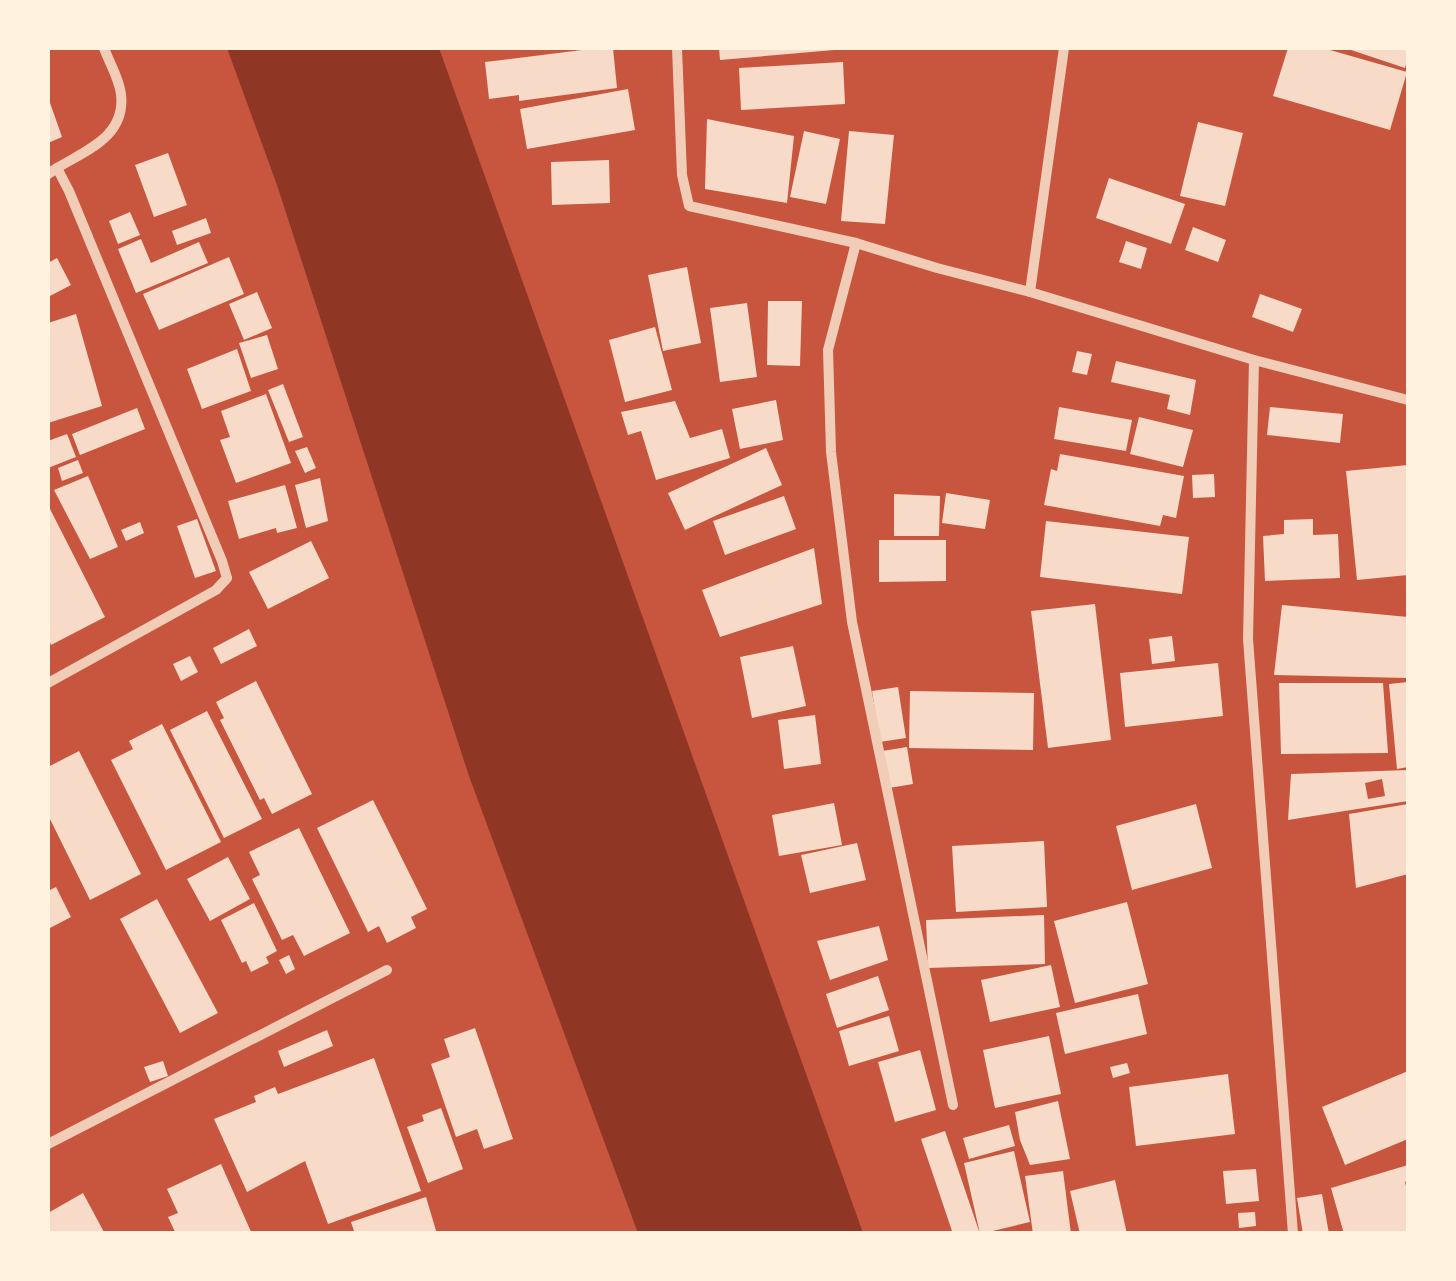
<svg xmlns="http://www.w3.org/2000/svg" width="1456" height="1281" font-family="'PT Sans Narrow',sans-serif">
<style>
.water{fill:#8f3625}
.building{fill:#f7dbc8;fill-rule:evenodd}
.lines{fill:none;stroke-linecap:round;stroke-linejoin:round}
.minor{stroke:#f1ccb7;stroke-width:10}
</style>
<rect width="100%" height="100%" fill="#c8553d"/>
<path class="water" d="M227,48H439L863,1233H638L469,776L277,185Z"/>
<g class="building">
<path d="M598,48H613L617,88L519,101V95L489,99L485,62Z"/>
<path d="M719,48H834V50L720,60Z"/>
<path d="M1288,48H1323L1407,72L1390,130L1273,96Z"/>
<path d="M1345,48H1408V56L1405,68Z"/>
<path d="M843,62L845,104L741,110L739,68Z"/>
<path d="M628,89L635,130L527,149L520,109Z"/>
<path d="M48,97L62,137L48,143Z"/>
<path d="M707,119L794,136L787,203L705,189Z"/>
<path d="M1198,122L1243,133L1225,206L1180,196Z"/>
<path d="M804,131L840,139L826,204L790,197Z"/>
<path d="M849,131L894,135L885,224L841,221Z"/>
<path d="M168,153L187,205L154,217L135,165Z"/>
<path d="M609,160L610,203L552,205L551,162Z"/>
<path d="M1109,178L1185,204L1171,244L1096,218Z"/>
<path d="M130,212L140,235L118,244L109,221Z"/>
<path d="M206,218L211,233L177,245L172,231Z"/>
<path d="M1193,227L1226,240L1218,262L1185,250Z"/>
<path d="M141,239L151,263L199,242L208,263L136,293L118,249Z"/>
<path d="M1126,241L1147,248L1141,269L1119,262Z"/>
<path d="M229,257L244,294L159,330L143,294Z"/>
<path d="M57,258L71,285L48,297V263Z"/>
<path d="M687,267L701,343L663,351L648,275Z"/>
<path d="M257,292L272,328L244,340L229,304Z"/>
<path d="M1260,294L1302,309L1293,332L1252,317Z"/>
<path d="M768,301H802L800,366L767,365Z"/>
<path d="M747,303L757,377L720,382L710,308Z"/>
<path d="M76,314L102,406L48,423V323Z"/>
<path d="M655,327L672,390L625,402L609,340Z"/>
<path d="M267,335L278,369L251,378L239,343Z"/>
<path d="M237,349L251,391L202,409L187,369Z"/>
<path d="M1077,351L1092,354L1087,375L1072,372Z"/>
<path d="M1116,361L1196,380L1190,415L1167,409L1170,395L1111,382Z"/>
<path d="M283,384L303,437L289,442L268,390Z"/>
<path d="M266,394L291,463L236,483L220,440L230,437L221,411Z"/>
<path d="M776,400L783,440L740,449L732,409Z"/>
<path d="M675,401L690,438L722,429L730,458L656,480L641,431L628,435L621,412Z"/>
<path d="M1059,407L1132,420L1126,451L1054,439Z"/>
<path d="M1270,407L1343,414L1340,443L1267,435Z"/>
<path d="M137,408L145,429L80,455L72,434Z"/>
<path d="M1139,417L1193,430L1183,467L1130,454Z"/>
<path d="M67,434L76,457L48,468V441Z"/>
<path d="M307,447L316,468L305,473L295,451Z"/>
<path d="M766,448L782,485L685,530L668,493Z"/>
<path d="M1060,454L1184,476L1176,518L1163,515L1160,526L1044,505L1051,469L1057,471Z"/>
<path d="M78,460L83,473L62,481L58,468Z"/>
<path d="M1408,465V575L1357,580L1346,471Z"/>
<path d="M1214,474L1215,497L1193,498L1192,475Z"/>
<path d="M88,476L118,547L90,559L54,490Z"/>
<path d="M320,478L328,521L306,528L295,485Z"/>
<path d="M285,485L297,528L277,533L276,528L239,539L228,501Z"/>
<path d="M946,493L990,500L985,529L942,523Z"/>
<path d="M894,494L940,496L939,536H894Z"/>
<path d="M784,496L796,529L725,555L713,521Z"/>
<path d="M48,505L105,617L51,645L48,637Z"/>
<path d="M197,519L216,571L195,578L177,526Z"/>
<path d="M1313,519V535L1338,534L1340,578L1265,581L1263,536L1284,534V520Z"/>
<path d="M1046,521L1189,537L1182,594L1040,577Z"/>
<path d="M140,522L144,533L126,541L121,530Z"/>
<path d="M879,540H946V581L879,582Z"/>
<path d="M311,541L329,578L268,609L249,572Z"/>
<path d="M814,548L822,604L720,637L702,590Z"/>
<path d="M1095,604L1111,740L1048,748L1031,611Z"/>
<path d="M1282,605L1408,617V678L1274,675Z"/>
<path d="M249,629L257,646L221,664L213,648Z"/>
<path d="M1172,636L1175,661L1152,664L1149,639Z"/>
<path d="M793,646L806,706L752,718L740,657Z"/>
<path d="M190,656L198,672L181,681L173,664Z"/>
<path d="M1218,663L1223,716L1125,727L1120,673Z"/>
<path d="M256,681L312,794L272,814L264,798L260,800L220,720L224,718L216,702Z"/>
<path d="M1408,682V767L1397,769L1389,684Z"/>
<path d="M1279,683H1383L1388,753L1281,754Z"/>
<path d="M898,687L906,738L880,742L872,691Z"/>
<path d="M910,691L1034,693L1033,750L909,748Z"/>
<path d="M207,711L262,819L224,838L170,730Z"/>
<path d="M815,715L821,764L784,769L778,720Z"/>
<path d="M162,724L221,842L166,870L111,760L133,749L129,741Z"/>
<path d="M907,747L913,784L889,788L882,751Z"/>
<path d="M79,751L141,874L90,900L48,815V767Z"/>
<path d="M1408,770V801L1288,820L1291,774ZM1382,779L1385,796L1368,799L1365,783Z"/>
<path d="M373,800L427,909L411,917L416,928L387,943L379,926L368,932L317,828Z"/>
<path d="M834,803L842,845L779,856L772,815Z"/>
<path d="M1196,804L1212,868L1132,890L1116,826Z"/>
<path d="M1408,804V874L1356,888L1349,814Z"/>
<path d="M299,828L350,933L304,956L293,935L282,940L252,879L260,875L249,852Z"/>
<path d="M1044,841L1047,907L956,912L952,846Z"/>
<path d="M857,843L866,880L810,893L801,855Z"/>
<path d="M228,857L250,899L210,921L187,879Z"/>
<path d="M56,887L71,917L48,929V891Z"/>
<path d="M157,899L218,1013L180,1033L120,919Z"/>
<path d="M1127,902L1148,984L1075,1003L1054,921Z"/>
<path d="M254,903L277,951L266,957L269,963L251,972L246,961L242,963L221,920Z"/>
<path d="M1044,915L1045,964L928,968L926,920Z"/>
<path d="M879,926L888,960L830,980L817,941Z"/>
<path d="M289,955L295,969L286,974L279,960Z"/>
<path d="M1051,965L1060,1007L990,1022L981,980Z"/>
<path d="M878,976L889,1010L837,1028L826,994Z"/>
<path d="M1138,994L1147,1034L1065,1054L1056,1013Z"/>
<path d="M889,1016L899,1051L849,1066L839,1031Z"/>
<path d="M475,1028L513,1139L484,1149L477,1129L456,1137L431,1064L450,1057L444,1039Z"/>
<path d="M327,1030L333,1046L284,1067L278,1051Z"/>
<path d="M1049,1036L1061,1094L995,1108L983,1050Z"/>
<path d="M920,1050L936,1110L895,1122L878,1062Z"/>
<path d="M374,1058L421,1191L328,1224L305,1161L247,1192L214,1119L256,1102L254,1096L275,1087L278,1094Z"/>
<path d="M163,1061L168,1076L150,1082L144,1067Z"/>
<path d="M1127,1063L1130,1073L1113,1078L1110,1067Z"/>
<path d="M1408,1071V1139L1345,1165L1322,1107Z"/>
<path d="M1228,1074L1235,1134L1136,1146L1129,1087Z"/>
<path d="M1058,1101L1070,1159L1030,1165L1020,1140L1015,1112Z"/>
<path d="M441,1108L463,1169L428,1183L407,1127L424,1121L422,1115Z"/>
<path d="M1009,1125L1015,1146L969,1159L963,1138Z"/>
<path d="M945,1131L980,1234H953L921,1139Z"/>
<path d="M1014,1151L1030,1222L980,1234L964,1163Z"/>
<path d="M221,1164L252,1234H176L168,1217L178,1213L167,1189Z"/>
<path d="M1408,1165V1180L1405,1182L1408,1194V1234H1344L1331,1188Z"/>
<path d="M1256,1169L1259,1201L1226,1204L1223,1171Z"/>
<path d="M1063,1171L1071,1234H1033L1025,1176Z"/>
<path d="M1115,1180L1127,1234H1080L1070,1191Z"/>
<path d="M83,1193L105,1234H48V1213Z"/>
<path d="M1322,1194L1329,1234H1303L1297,1198Z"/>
<path d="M426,1197L437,1234H355L351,1222Z"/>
<path d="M1255,1212L1256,1226L1239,1228L1238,1213Z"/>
</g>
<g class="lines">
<g class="minor">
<path d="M677,48L682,175L689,206L856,243L937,268L1030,292L1254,360L1408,400"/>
<path d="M57,168C87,150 126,136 121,94C119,78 109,62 104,48"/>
<path d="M48,174L57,168L69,191L222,561L227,578L216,590L48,683"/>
<path d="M856,243L828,350L831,452L852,622L953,1105"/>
<path d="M1030,292L1064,48"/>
<path d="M1254,360L1248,639L1293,1234"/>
<path d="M48,1144L387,970"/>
</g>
</g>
<rect width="1456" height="1281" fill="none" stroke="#fff3e0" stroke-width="100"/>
</svg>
